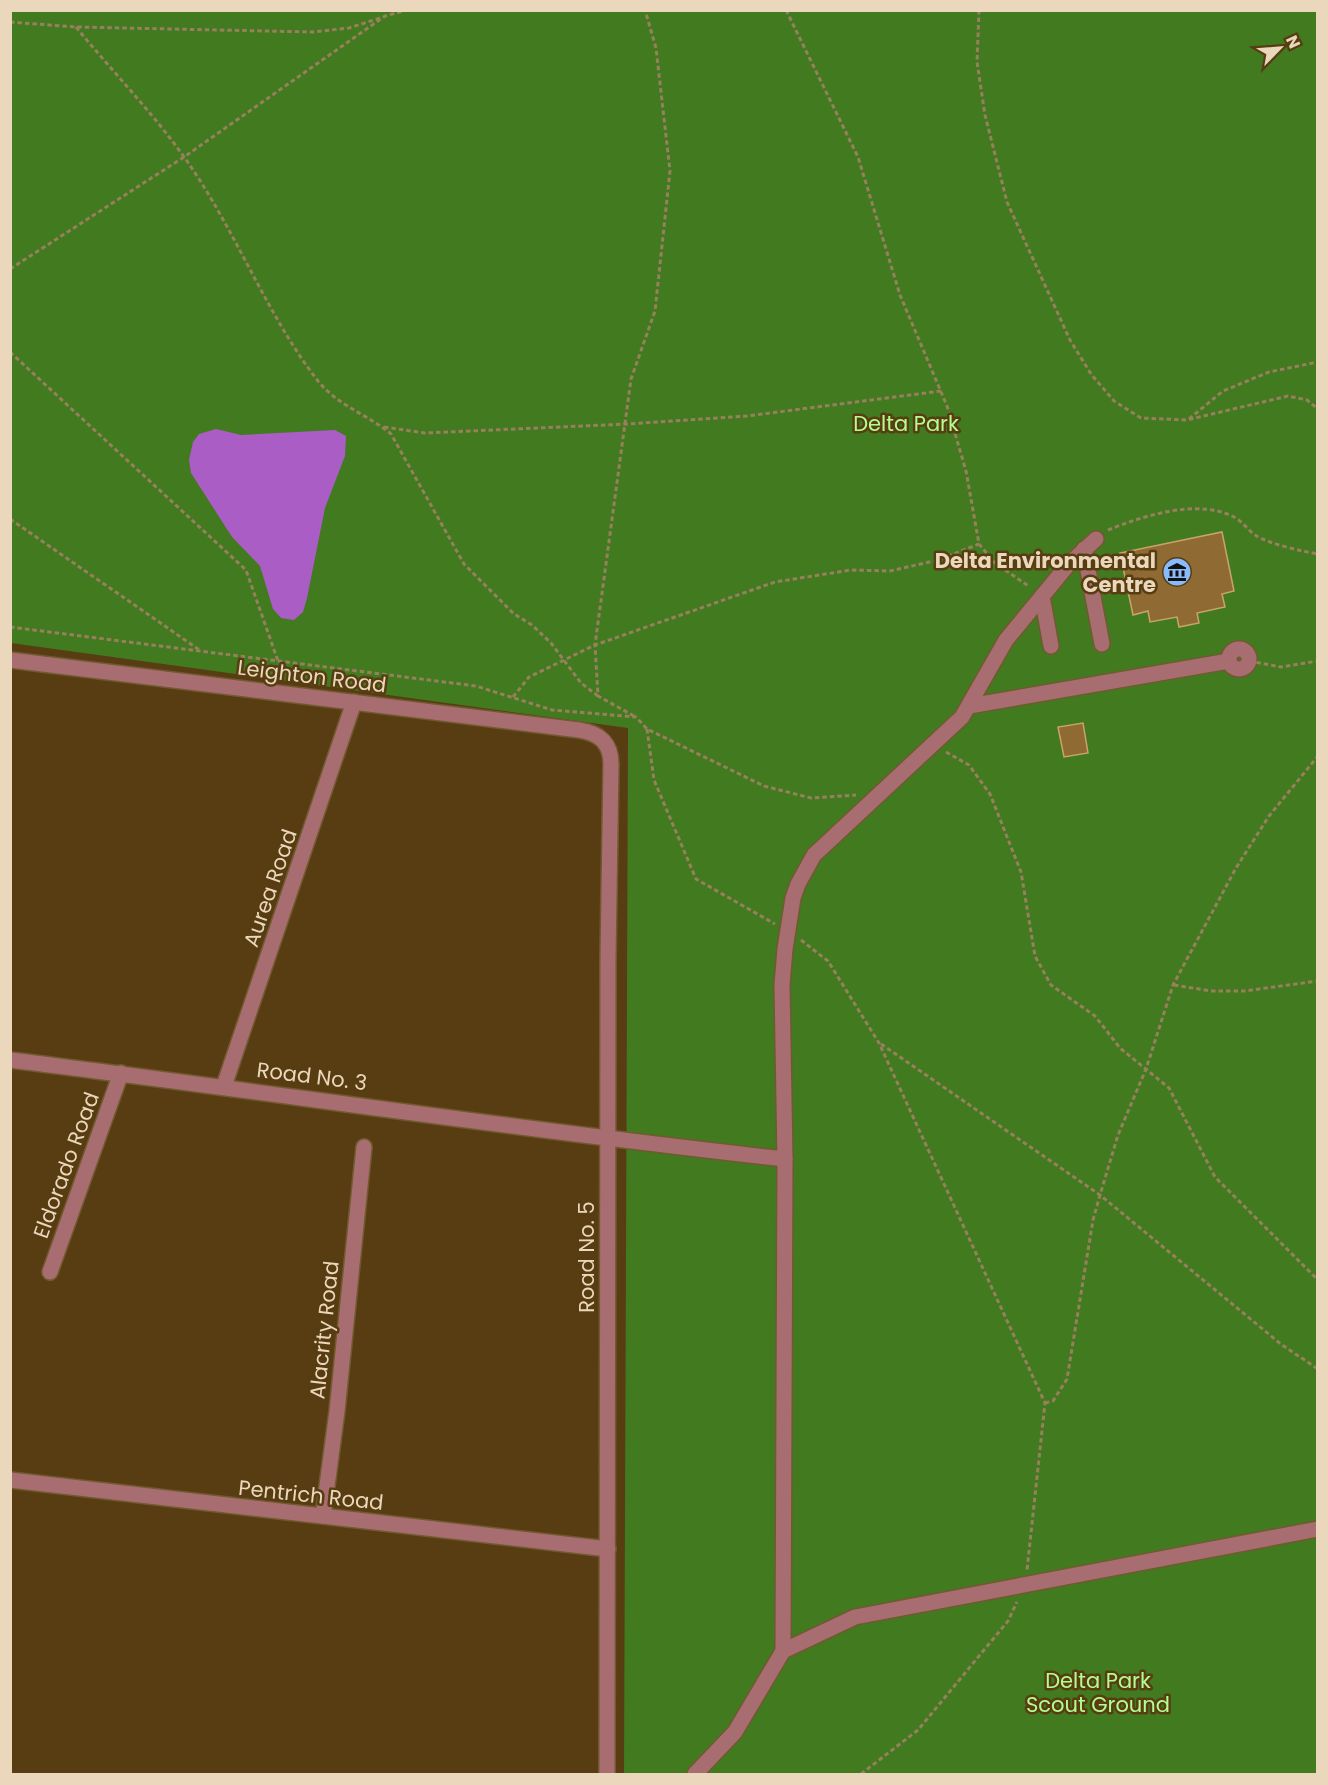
<svg xmlns="http://www.w3.org/2000/svg" width="1328" height="1785" font-family="Poppins,sans-serif">
<style>
.green{fill:#427a20}
.water{fill:#a95dc5}
.building{fill:#8f6b33;stroke:#c9a36b;stroke-width:1.5}
.lines{fill:none;stroke-linecap:round;stroke-linejoin:round}
.minor-casing{stroke:#725930;stroke-width:18}
.path{stroke:#97805b;stroke-width:3;stroke-dasharray:4.5 3;stroke-linecap:butt}
.minor{stroke:#a86d70;stroke-width:15}
.labels{text-anchor:middle;dominant-baseline:central;stroke-width:5;stroke-linejoin:round;paint-order:stroke}
.park-label{font-size:21px;fill:#b2fd8f;stroke:#573d11}
.poi-label{font-size:21px;font-weight:bold;fill:#ebd8bc;stroke:#573d11;text-anchor:end}
.street-label{font-size:21px;fill:#ebd8bc;stroke:#573d11}
</style>
<rect width="100%" height="100%" fill="#573d11"/>
<path class="green" d="M11,11H1317V1774H624L628,728L11,643Z"/>
<path class="water" d="M216,429L241,435L335,430L346,436L345,456L325,508L307,598L303,612L294,620L281,618L273,609L260,566L232,537L191,473L189,460L193,442L199,434Z"/>
<g class="building">
<path d="M1222,532L1234,591L1222,594L1225,607L1197,613L1199,623L1179,627L1177,617L1150,622L1148,611L1133,615L1120,553Z"/>
<path d="M1083,723L1088,753L1064,757L1058,727Z"/>
</g>
<g class="lines">
<g class="minor-casing">
<g id="minor">
<path d="M1084,549L1102,644"/>
<path d="M1042,596L1051,646"/>
<circle cx="1239" cy="659" r="10"/>
<path d="M10,660L579,730C599,733 611,743 611,764L608,959L607,1774"/>
<path d="M969,706L1229,661"/>
<path d="M10,1060C269,1092 526,1131 785,1159L782,985L785,949L793,898L798,884L814,855L962,717L1006,640L1067,566L1096,539"/>
<path d="M224,1086L354,702"/>
<path d="M50,1272L121,1073"/>
<path d="M10,1480L608,1549"/>
<path d="M323,1516L337,1411L364,1147"/>
<path d="M783,1651L855,1617L1318,1529"/>
<path d="M695,1774L735,1732L783,1651L785,1159"/>
</g>
</g>
<g class="path">
<path d="M786,10L858,157L900,295L947,406L966,471L979,544L995,563L1030,587"/>
<path d="M979,10L977,62L985,115L1007,202L1070,340L1091,374L1114,401L1141,418L1187,420L1288,396L1307,400L1318,409"/>
<path d="M10,22L76,27L313,32L349,28L380,18"/>
<path d="M76,27C116,76 163,123 197,176C239,240 271,321 318,381C338,406 367,414 391,434L464,564L514,614L532,625L551,643L581,683L598,696"/>
<path d="M10,269L184,157L385,16L407,10"/>
<path d="M10,352L246,570L278,661"/>
<path d="M1189,419L1223,391L1269,372L1318,362"/>
<path d="M384,427L425,433L627,424L747,416L941,391"/>
<path d="M10,519L201,651"/>
<path d="M1108,530C1143,516 1197,498 1234,517C1242,521 1248,530 1255,535C1269,544 1301,551 1318,554"/>
<path d="M10,627L476,686L552,710L636,717L647,729L764,786L811,798L856,795"/>
<path d="M1249,661L1281,667L1318,661"/>
<path d="M513,697L529,677L595,645L775,582L851,570L890,571L938,560L979,544"/>
<path d="M634,716L598,696L595,645L631,379L655,311L670,171L656,48L645,10"/>
<path d="M647,729L654,780L696,879L775,924"/>
<path d="M946,752L969,765L990,794L1021,872L1035,956L1051,985L1095,1016L1120,1048L1169,1088L1215,1177L1318,1280"/>
<path d="M801,940L828,961L879,1043L1045,1403L1027,1570"/>
<path d="M1174,985L1211,991H1244L1318,981"/>
<path d="M881,1044L1100,1195L1282,1345L1318,1369"/>
<path d="M1045,1403L1053,1401L1067,1379L1093,1220L1100,1195L1118,1135L1146,1069L1173,985L1236,868L1269,816L1318,756"/>
<path d="M861,1774L918,1730L1008,1621L1017,1602"/>
</g>
<use href="#minor" class="minor"/>
</g>
<defs>
<g id="museum-disc" transform="scale(1.5)"><circle r="9.5" fill="#89bafc" stroke="#573d11"/><path d="M0-6L6-3V-2H-6V-3ZM-5-1h2V3h-2ZM-1-1h2V3h-2ZM3-1h2V3H3ZM-6 4H6V6H-6Z" fill="#111"/></g>
</defs>
<g fill-rule="evenodd">
<use href="#museum-disc" x="1177" y="572"/>
</g>
<g class="labels">
<g class="park-label">
<text x="906" y="423">Delta Park</text>
<text x="1098" y="1680">Delta Park<tspan x="1098" dy="24">Scout Ground</tspan></text>
</g>
<g class="poi-label">
<text x="1156" y="560">Delta Environmental<tspan x="1156" dy="24">Centre</tspan></text>
</g>
<g class="street-label">
<text transform="translate(312 676) rotate(7)">Leighton Road</text>
<text transform="translate(270 888) rotate(-71)">Aurea Road</text>
<text transform="translate(312 1076) rotate(7)">Road No. 3</text>
<text transform="translate(66 1165) rotate(-70)">Eldorado Road</text>
<text transform="translate(586 1257) rotate(-90)">Road No. 5</text>
<text transform="translate(324 1330) rotate(-84)">Alacrity Road</text>
<text transform="translate(311 1495) rotate(6)">Pentrich Road</text>
</g>
</g>
<rect width="1328" height="1785" fill="none" stroke="#ebd8bc" stroke-width="24"/>
<g transform="translate(1280 48) rotate(65)" stroke="#573d11" stroke-width="4.5" paint-order="stroke">
<path d="M0-4.5L10 22L0 15L-10 22Z" fill="#ebd8bc"/>
<text y="-9" font-size="16" font-weight="bold" text-anchor="middle" fill="#ebd8bc">N</text>
</g>
</svg>
